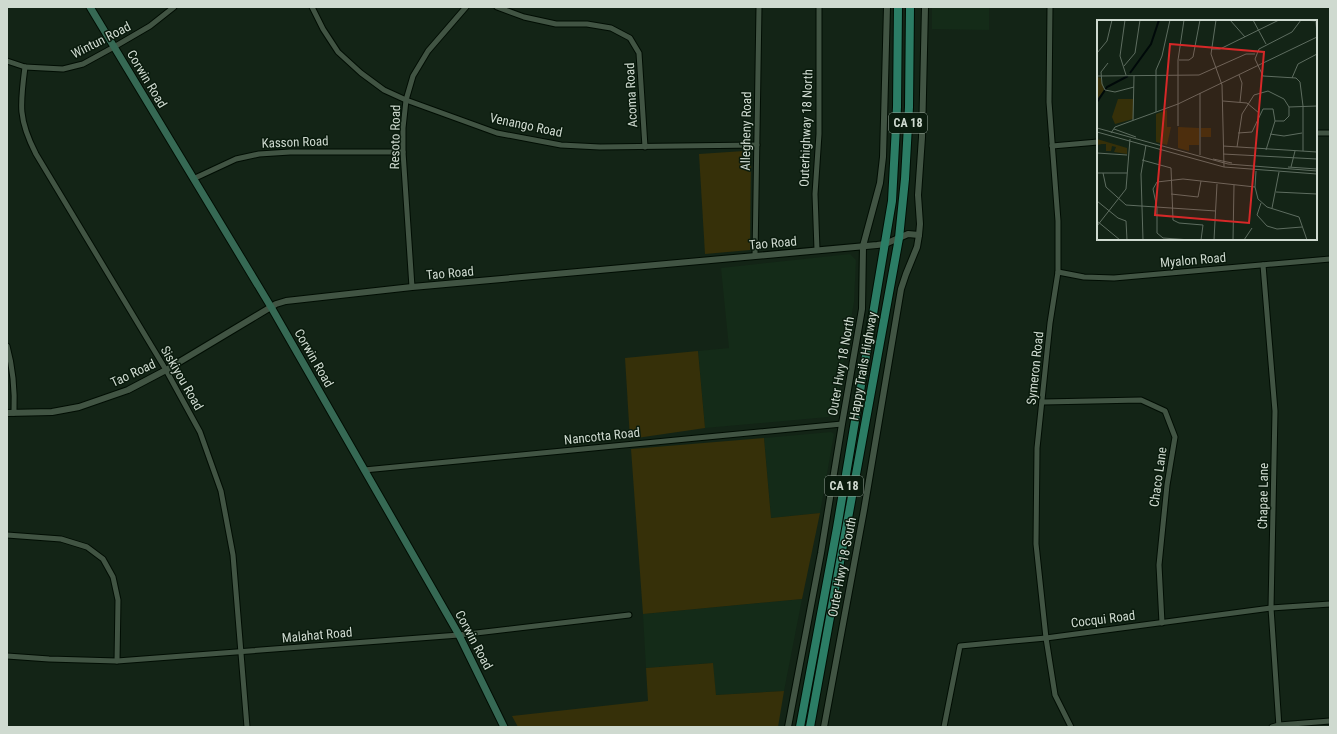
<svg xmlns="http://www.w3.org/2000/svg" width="1337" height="734" font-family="'Roboto Condensed',sans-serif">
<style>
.built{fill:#142b18}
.green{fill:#363009}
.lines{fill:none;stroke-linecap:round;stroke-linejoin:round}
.minor-casing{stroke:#010d03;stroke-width:7}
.tertiary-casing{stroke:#010d03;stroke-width:8}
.secondary-casing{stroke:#010d03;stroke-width:9}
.primary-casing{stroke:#010d03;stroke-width:10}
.minor{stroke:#415443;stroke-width:5}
.tertiary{stroke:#415443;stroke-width:6}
.secondary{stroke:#366954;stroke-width:7}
.primary{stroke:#2b7d65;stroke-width:8}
.labels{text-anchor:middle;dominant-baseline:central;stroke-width:3;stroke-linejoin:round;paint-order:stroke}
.shield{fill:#0a1b0d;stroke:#94a196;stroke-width:1}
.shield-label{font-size:12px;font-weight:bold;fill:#cfdad0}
.street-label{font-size:13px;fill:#cfdad0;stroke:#0a1b0d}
.inset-river{fill:none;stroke:#000909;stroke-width:2}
.inset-road{fill:none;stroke:#5e6d60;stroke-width:1}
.view{fill:#d62828;fill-opacity:0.15;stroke:#d62828;stroke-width:2}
.inset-edge{fill:none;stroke:#cfdad0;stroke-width:2}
</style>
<rect width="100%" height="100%" fill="#132416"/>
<g class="built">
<path d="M932,7H989V30L932,29Z"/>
<path d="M850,254L856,260L854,302L835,411L828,417L705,428L698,351L729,348L721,268Z"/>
<path d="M831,432L834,434L820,513L771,518L764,438Z"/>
<path d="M802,599L784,691L716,695L712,663L646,668L643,614Z"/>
</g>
<g class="green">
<path d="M744,151L751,155L750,250L705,254L699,154Z"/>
<path d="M698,351L705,428L630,439L625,358Z"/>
<path d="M764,438L771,518L820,513L802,599L643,614L631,449Z"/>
<path d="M713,663L716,695L784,691L778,727H518L512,716L648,701L646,668Z"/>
</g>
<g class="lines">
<g class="minor-casing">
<g id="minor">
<path d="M312,7L323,29L338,52L361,73L384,90L406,100L497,133L561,145L600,147L757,145"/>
<path d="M497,7L524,17L556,24H587L611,28L630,38L639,53L645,147"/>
<path d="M1050,7L1049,102L1058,221V272L1050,323L1037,448L1036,544L1046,638L1055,695L1071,727"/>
<path d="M7,61L25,67L63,69L83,64L114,47L150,26L174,7"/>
<path d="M25,67C20,105 18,119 36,154L166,370L200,432L221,491L233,555L247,727"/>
<path d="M1316,133H1330"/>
<path d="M1052,146L1098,142"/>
<path d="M193,179L236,159L259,154L290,152H403"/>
<path d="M817,250L815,194L819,134V7"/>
<path d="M755,256L759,7"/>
<path d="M1263,265L1275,411L1271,608L1279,727"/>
<path d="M1058,272L1084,277L1114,278L1330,259"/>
<path d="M412,287L403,152V128L406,100L413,76L428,51L466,7"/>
<path d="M7,346C13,368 15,390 14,413"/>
<path d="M1043,402L1141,400L1165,411L1175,437L1167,485L1159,565L1162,623"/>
<path d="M364,470L842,424"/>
<path d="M7,535L61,539L87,547L103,559L113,577L118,600L117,661"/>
<path d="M7,656L49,659L117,661L459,635L629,615"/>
<path d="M944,727L960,646L1046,638L1271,608L1330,604"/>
<path d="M1272,727L1279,725L1330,721"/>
</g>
</g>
<g class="tertiary-casing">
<g id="tertiary">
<path d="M7,413L52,412L79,407L128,390L166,370L276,304L286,301L412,287L877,245L885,244L908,234L919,235"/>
<path d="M788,727L821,553L842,424L862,309L863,246L880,183L883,157L887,7"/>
<path d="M824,727L864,510L901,289L906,274L917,247L919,235L920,224L918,195L922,137L925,7"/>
</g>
</g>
<g class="secondary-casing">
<path id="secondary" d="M90,7L271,307L459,635L504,727"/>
</g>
<g class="primary-casing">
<g id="primary">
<path d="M800,727L837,528L892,201L897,107L898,7"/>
<path d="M810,727L899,238L905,179L909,107L910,7"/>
</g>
</g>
<use href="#minor" class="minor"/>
<use href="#tertiary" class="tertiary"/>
<use href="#secondary" class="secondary"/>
<use href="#primary" class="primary"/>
</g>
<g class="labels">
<g class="shield">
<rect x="889" y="113" width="38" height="20" rx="3"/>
<rect x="825" y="476" width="38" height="20" rx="3"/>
</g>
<g class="shield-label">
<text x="908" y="123">CA 18</text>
<text x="844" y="486">CA 18</text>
</g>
<g class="street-label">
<text transform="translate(101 40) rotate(-27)">Wintun Road</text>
<text transform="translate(147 79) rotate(59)">Corwin Road</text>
<text transform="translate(631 95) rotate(-93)">Acoma Road</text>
<text transform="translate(526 125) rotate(12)">Venango Road</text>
<text transform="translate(806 128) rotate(-88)">Outerhighway 18 North</text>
<text transform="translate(746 131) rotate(-89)">Allegheny Road</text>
<text transform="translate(395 137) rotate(-89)">Resoto Road</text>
<text transform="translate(295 142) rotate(-2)">Kasson Road</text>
<text transform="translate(773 243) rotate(-5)">Tao Road</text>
<text transform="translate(1193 260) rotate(-5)">Myalon Road</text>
<text transform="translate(450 273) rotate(-5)">Tao Road</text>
<text transform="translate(314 358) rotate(60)">Corwin Road</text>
<text transform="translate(841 366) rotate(-80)">Outer Hwy 18 North</text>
<text transform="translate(863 366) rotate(-80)">Happy Trails Highway</text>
<text transform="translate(1035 368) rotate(-84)">Symeron Road</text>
<text transform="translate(133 373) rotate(-25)">Tao Road</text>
<text transform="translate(182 378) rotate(60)">Siskiyou Road</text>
<text transform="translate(602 436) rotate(-6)">Nancotta Road</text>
<text transform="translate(1158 477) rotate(-82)">Chaco Lane</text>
<text transform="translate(1263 496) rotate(-89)">Chapae Lane</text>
<text transform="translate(842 567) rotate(-79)">Outer Hwy 18 South</text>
<text transform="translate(1103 619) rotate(-7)">Cocqui Road</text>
<text transform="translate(317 635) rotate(-5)">Malahat Road</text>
<text transform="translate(474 640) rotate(62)">Corwin Road</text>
</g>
</g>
<g transform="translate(1097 20)">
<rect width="220" height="220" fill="#132416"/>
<path d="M0,57L4,58L7,70L1,78ZM21,79H36V99L18,104L15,97ZM70,90V107H74L70,125L59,122V94ZM81,107L102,108V125H92V131L81,128ZM104,108H114V117H104ZM0,119L30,128V134L17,132L19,127L15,126L14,131H9V124H5L0,125V132Z" fill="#363009"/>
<path class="inset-river" d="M33,53L54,24L62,0M0,82L10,67L31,56"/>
<path class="inset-road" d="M28,0L23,36L29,55M119,0L114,34L125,65L127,147M133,0L148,17M156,0L169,24M204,0L195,12L162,29L158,39L166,56L199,58L203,62L206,86V131M206,0L220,1M219,2L220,14M114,29H123L182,0M0,33L10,21L15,0M82,40H92L96,37L103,0M11,43L4,52L5,64L8,70L18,72L37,67M27,46L38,33L43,0M142,55L145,63L143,82M0,56L102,55L149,34H158M195,58L201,44L220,34M103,73V135M126,81L150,83L162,93M192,87L220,86M59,92V50L65,36L73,0M36,100L37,56M81,106V40L87,0M0,108L131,144L220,151M17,109L39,117M0,112L127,147L220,154M14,113L18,107L81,84L220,17M141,113L155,112L166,89H176L178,101L169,130M173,114L187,116L205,113M126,126L220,132M140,127L145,94L157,75L171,71L187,79L192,87V96L187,101H178M0,133L30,135M126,134L220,139M116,139L135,143M45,140L74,148L76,200L82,203L106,205L104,220M191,147L220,149M194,147L198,131M159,151L158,167L161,179L170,187L202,197L210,220M0,153H30M6,153L9,167L29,185L119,191M179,172L220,174M74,174L101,177L104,161M0,181L21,198L29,201L30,220M164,183L160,195L170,206L180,209L205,207M175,188L182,152M0,201L23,220M0,206L29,169L33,119M46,220L44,154L49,125M94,220L66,218L60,213V188L56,169L60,162L86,159L158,167M117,220L120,164M136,220L137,165M147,220L155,208"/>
<path class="view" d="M73,24L167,32L152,203L58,195Z"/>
<rect width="220" height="220" class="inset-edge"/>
</g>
<rect width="1337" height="734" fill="none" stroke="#cfdad0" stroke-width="16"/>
</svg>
